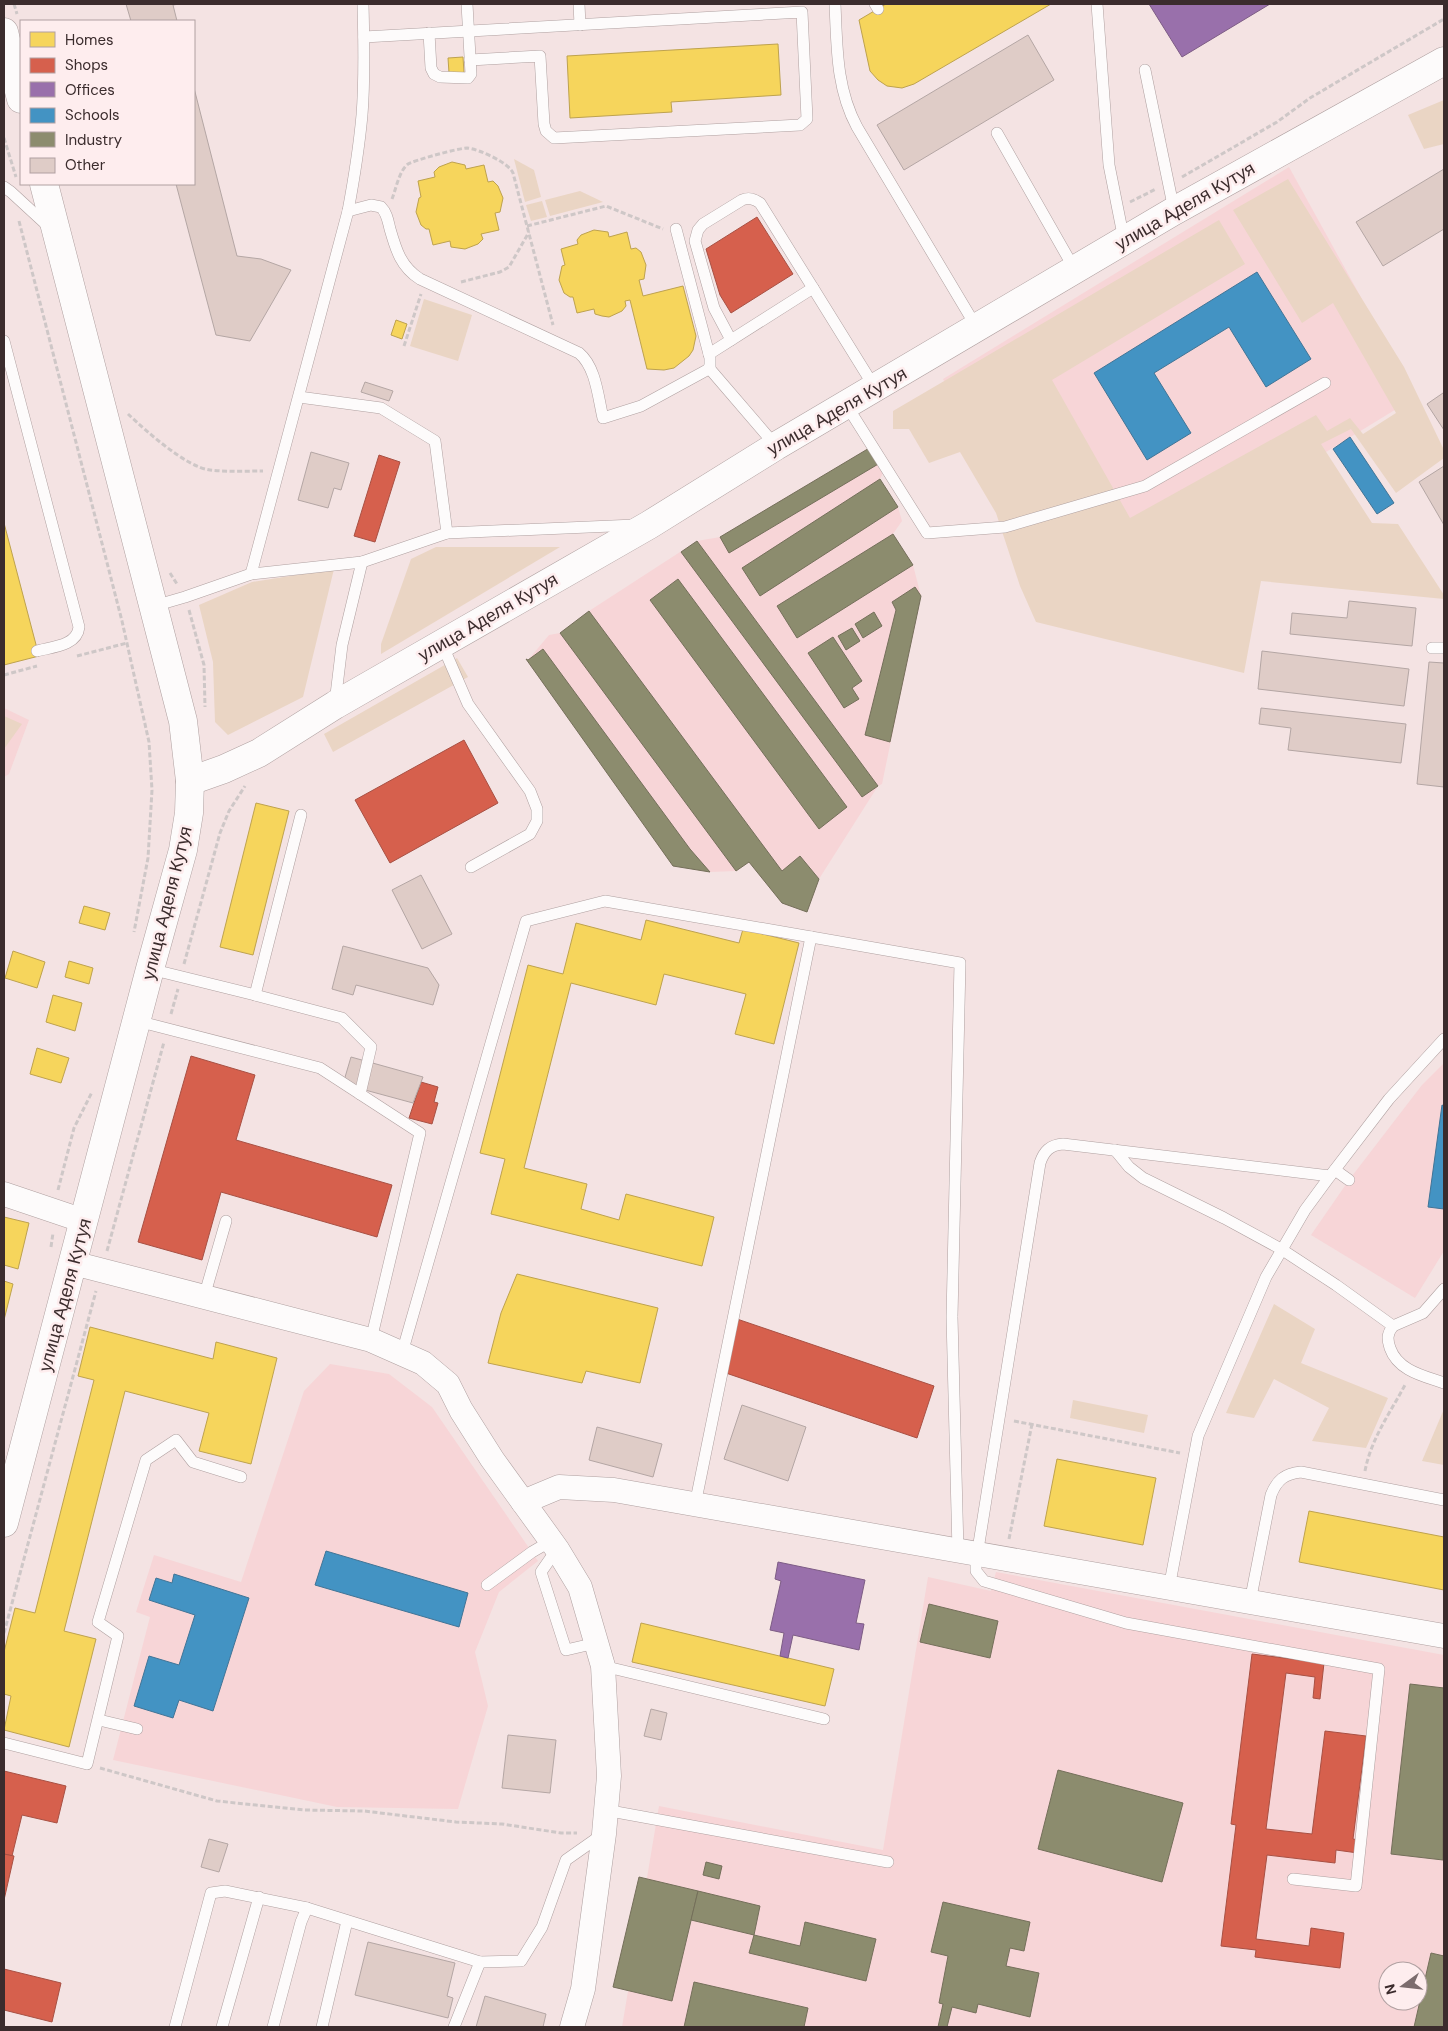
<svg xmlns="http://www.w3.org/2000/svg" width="1448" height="2031" font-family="'DM Sans',sans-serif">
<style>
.built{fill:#f7d5d7;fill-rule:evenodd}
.green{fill:#ead5c4}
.homes{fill:#f6d55c;stroke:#bea24e}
.shops{fill:#d6604d;stroke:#a85043}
.offices{fill:#9970ab;stroke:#7d5c85}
.schools{fill:#4393c3;stroke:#417496}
.industry{fill:#8c8c6e;stroke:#746f5a}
.building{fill:#dfccc7;stroke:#b4a6a4}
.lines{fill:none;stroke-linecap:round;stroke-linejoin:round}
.service-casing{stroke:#afa0a0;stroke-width:12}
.minor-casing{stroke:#afa0a0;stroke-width:25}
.tertiary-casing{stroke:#afa0a0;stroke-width:29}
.secondary-casing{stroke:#afa0a0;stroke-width:29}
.path{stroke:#cec7c7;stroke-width:3;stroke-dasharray:5 2.5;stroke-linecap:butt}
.service{stroke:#fdfbfb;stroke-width:11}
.minor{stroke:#fdfbfb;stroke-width:24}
.tertiary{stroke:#fdfbfb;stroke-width:28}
.secondary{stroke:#fdfbfb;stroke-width:28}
.labels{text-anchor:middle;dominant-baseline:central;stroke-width:5;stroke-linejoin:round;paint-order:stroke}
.street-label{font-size:18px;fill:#3b2c2d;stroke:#feedee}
</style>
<rect width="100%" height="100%" fill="#f4e3e3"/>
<g class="built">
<path d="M1289,167L1416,397L1267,488L1097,581L1014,508L943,379Z"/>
<path d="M871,447L883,473L880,479L898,507L902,521L893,534L913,565L921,596L882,784L878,786L819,879L807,912L782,903L749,862L736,871L710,872L673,866L526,659L528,660L549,635L560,633L589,611L697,541L720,537Z"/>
<path d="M4,708L29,720L9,774L4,777Z"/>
<path d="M1444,1063V1251L1415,1298L1311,1235L1349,1180L1422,1085Z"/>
<path d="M330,1364L389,1374L432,1407L538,1561L499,1592L475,1652L488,1706L458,1809L337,1807L113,1760L150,1617L136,1612L154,1555L241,1582L304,1391Z"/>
<path d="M996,1572L1444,1655V2027H622L659,1806L883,1850L928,1577L991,1591ZM1388,1971H1418V2001H1388Z"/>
</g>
<g class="green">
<path d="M1444,100V144L1424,149L1408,115Z"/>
<path d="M514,159L534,170L541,197L525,202Z"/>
<path d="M1288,179L1404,367L1444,450V458L1396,493L1351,429L1321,444L1372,523L1398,524L1444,595V599L1261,581L1244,673L1036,622L1020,586L996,513L960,452L929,463L909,429H893V411L1219,220L1245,264L1052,380L1130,518L1316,415L1327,431L1350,418L1363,434L1396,413L1333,303L1302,323L1233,210Z"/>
<path d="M580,191L603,202L550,216L545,200Z"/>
<path d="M542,201L547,217L531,221L526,205Z"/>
<path d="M424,299L472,315L458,361L410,346Z"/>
<path d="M436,547H560L381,654V644L411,559Z"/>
<path d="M334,569L303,697L228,735L215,722L213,662L199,605L252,582Z"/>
<path d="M457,658L468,677L333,752L324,734Z"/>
<path d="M4,716L22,724L4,749Z"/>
<path d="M1274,1304L1315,1329L1301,1363L1388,1398L1366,1448L1312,1441L1329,1408L1274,1379L1254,1418L1226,1413Z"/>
<path d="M1073,1400L1148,1415L1144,1433L1070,1418Z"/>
<path d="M1444,1409V1465L1422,1461Z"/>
</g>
<g class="homes">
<path d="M886,4H1051L914,84L902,88L887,86L878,80L870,71L859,20Z"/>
<path d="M778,44L781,95L671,102L672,112L570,118L567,56Z"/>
<path d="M463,57L464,73H449L448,58Z"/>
<path d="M452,162L465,165L466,169L484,165L488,182L493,181L498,186L503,198L500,212L495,213L499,230L481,234L483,239L478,244L465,249L451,247L450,241L433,245L429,229H426L421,225L416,212L419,198L421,197L418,181L435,177L434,172L439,167Z"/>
<path d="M594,230L608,232L609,237L627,232L631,249L636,248L641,252L646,265L644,279L639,280L643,296L683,286L696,336L693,350L689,356L674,368L664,370L647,369L630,300L625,301L626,306L622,311L609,317L602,316L595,314L594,309L577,313L573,297H570L564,293L559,280L562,266L565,265L561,249L578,244L577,240L581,235Z"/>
<path d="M396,320L407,324L402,339L391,335Z"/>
<path d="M4,523L39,656L4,665Z"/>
<path d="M256,803L289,811L253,955L220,947Z"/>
<path d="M84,906L110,913L105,930L79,923Z"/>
<path d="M646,920L739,943L743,929L799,943L774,1044L735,1034L746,994L664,974L656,1005L571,983L524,1168L587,1184L581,1209L619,1220L626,1194L714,1217L702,1266L491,1214L505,1159L480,1153L528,965L563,974L576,923L641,940Z"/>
<path d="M13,951L45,962L37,988L5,978Z"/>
<path d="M69,961L93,968L89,984L65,977Z"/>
<path d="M53,995L82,1003L75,1031L46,1022Z"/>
<path d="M37,1048L69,1058L61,1083L30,1074Z"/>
<path d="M4,1217L29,1223L18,1269L4,1265Z"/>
<path d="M517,1274L658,1308L640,1383L586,1371L582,1383L488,1363L501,1313Z"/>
<path d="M4,1281L13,1284L4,1320Z"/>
<path d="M90,1327L213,1359L216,1342L277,1358L251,1464L199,1451L209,1413L125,1391L64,1631L96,1639L69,1747L4,1730L11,1696L4,1694V1652L15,1608L35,1613L94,1380L78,1376Z"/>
<path d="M1057,1459L1156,1478L1143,1545L1044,1526Z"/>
<path d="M1309,1511L1444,1537V1590L1299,1562Z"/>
<path d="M641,1623L834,1669L825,1706L632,1662Z"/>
</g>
<g class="shops">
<path d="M757,217L793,274L731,313L720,295L706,249Z"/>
<path d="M379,455L400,462L375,542L354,536Z"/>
<path d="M464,740L498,803L390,863L355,800Z"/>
<path d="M191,1056L255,1075L236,1140L392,1185L377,1237L221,1192L202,1260L138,1242Z"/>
<path d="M421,1082L438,1087L434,1102L438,1103L432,1124L409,1118Z"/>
<path d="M737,1319L934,1386L917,1438L720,1371Z"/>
<path d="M1252,1654L1324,1663L1320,1699L1313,1698L1315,1677L1286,1673L1266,1829L1312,1834L1325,1731L1366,1736L1353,1839L1359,1840L1358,1853L1336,1850L1335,1863L1267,1855L1256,1939L1309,1946L1311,1928L1344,1933L1340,1968L1255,1957L1256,1950L1221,1946L1236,1825L1231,1824Z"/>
<path d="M4,1771L66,1786L57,1823L22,1815L12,1856L4,1854Z"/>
<path d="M4,1854L14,1856L4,1900Z"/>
<path d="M4,1969L61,1983L52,2022L4,2010Z"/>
</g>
<g class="offices">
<path d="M1149,4H1270L1182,57Z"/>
<path d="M778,1562L865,1580L856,1623L864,1624L859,1650L793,1635L788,1658L780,1656L784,1633L770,1630L781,1581L775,1579Z"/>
</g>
<g class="schools">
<path d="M1257,272L1311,359L1266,387L1229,327L1154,373L1191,433L1147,460L1094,373Z"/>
<path d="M1350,437L1394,503L1377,514L1333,449Z"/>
<path d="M1442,1105L1444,1106V1209L1428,1207Z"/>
<path d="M326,1551L468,1593L459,1627L315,1585Z"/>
<path d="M174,1574L249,1598L213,1711L179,1700L173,1718L134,1706L149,1656L179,1665L195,1615L149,1600L156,1578L172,1583Z"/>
</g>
<g class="industry">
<path d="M871,447L880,463L729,553L720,537Z"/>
<path d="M880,479L898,507L760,596L742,568Z"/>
<path d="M893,534L913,565L797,638L777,606Z"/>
<path d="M697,541L878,786L862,797L681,552Z"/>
<path d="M678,579L847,807L819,829L650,600Z"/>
<path d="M915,587L921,596L890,742L865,735L896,610L892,602Z"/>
<path d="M589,611L782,871L800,856L819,879L807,912L782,903L749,862L736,871L560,633Z"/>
<path d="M874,612L882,626L863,638L855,624Z"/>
<path d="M852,628L860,641L846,650L838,636Z"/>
<path d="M833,637L862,681L852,688L859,699L844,708L808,653Z"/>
<path d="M543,649L690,849L710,872L673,866L526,659L528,660Z"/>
<path d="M929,1604L998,1621L990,1658L920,1642Z"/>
<path d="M1410,1684L1444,1688L1443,1860L1391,1854Z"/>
<path d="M1058,1770L1183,1803L1162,1882L1038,1849Z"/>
<path d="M706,1862L722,1866L719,1879L703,1875Z"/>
<path d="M639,1877L698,1891L672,2001L613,1987Z"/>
<path d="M698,1891L760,1906L754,1935L691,1920Z"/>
<path d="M943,1902L1030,1922L1024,1951L1010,1948L1006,1966L1039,1973L1030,2017L978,2004L976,2013L952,2007L947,2027H938L943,2004L939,2003L948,1956L931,1952Z"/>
<path d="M805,1922L876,1939L866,1981L749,1953L754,1935L800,1946Z"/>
<path d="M1431,1953L1444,1956V2027H1414Z"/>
<path d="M694,1982L808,2008L804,2027H684Z"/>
</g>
<g class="building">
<path d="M126,4H179L173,5L177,21H131Z"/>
<path d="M1028,35L1054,80L904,170L877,125Z"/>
<path d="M194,88L237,256L261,259L291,270L250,341L216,335L176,184H194Z"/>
<path d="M1444,169V229L1383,266L1356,222Z"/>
<path d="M365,382L393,391L389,401L361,392Z"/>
<path d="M1443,393L1444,395V430L1427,404Z"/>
<path d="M311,452L349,463L341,490L334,488L328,508L298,500Z"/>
<path d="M1444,466V525L1419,482Z"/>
<path d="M1349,601L1416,608L1412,646L1290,634L1292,613L1347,618Z"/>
<path d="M1262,651L1409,669L1404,706L1258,689Z"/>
<path d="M1429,662L1444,663V787L1417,784Z"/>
<path d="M1261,708L1406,724L1401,763L1288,750L1291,728L1259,724Z"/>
<path d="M421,875L452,934L422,949L392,890Z"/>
<path d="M343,946L428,968L439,985L433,1005L356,985L353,995L332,989Z"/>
<path d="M351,1057L423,1077L413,1103L343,1084Z"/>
<path d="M742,1405L806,1427L788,1481L724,1459Z"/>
<path d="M597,1427L662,1444L653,1477L589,1460Z"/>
<path d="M651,1709L667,1713L661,1740L644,1736Z"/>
<path d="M508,1735L556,1740L550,1793L502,1788Z"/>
<path d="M209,1839L228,1844L219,1872L201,1867Z"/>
<path d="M368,1942L455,1963L447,1996L453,1998L448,2018L355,1995Z"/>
<path d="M485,1996L546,2014L543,2027H476Z"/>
</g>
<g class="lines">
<g class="service-casing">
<g id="service">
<path d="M579,4L580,25"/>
<path d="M835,4C837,46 836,88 857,127L977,328"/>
<path d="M875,4L878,9"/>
<path d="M1097,4L1109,165L1124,240"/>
<path d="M429,33L431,68L434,74L440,77L468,78L471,74L467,4"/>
<path d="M364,37L802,12L807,119L800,125L554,138L546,131L544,124L540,56L470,60"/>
<path d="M1145,70L1174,210"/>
<path d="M997,133L1075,270"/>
<path d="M4,187L11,192L49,227"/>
<path d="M348,211L371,205L381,207C387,213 388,221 390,229C396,250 401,267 420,279L579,353C596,367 598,397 603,418L641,406L707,370L710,367V358L676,229"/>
<path d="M731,340L714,308L695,241L698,230L703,224L742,200C749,197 754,199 760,203L813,288"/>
<path d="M4,341L79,627C77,646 52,647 37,651"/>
<path d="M709,354L813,288L875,388"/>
<path d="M709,368L776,446"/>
<path d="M299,397L381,408L435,441L447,533"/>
<path d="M847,406L927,533L1005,527L1145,486L1325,383"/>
<path d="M251,574L348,211C354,179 359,148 362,115C365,78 364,41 363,4"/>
<path d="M154,606L185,597L251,574L362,562L447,533L635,525"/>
<path d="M442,644L468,704L530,791L537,809V821L530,834L471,867"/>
<path d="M1432,648H1444"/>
<path d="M335,703L342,645L362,562"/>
<path d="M150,969L255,995L301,815"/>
<path d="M255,995L342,1018L371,1047L360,1094"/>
<path d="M137,1021L320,1068L420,1133L371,1340"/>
<path d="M1115,1150L1129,1167L1143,1178L1224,1218L1281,1249L1336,1285L1393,1326C1387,1334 1387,1339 1390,1348C1398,1371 1424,1376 1444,1383"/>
<path d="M1335,1170L1349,1180"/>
<path d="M204,1297L226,1221"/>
<path d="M1393,1326L1423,1313L1444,1289"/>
<path d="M402,1353L526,921L605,901L960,963L952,1317L958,1551"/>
<path d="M695,1505L811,937"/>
<path d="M557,1549L541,1572L566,1650L596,1643"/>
<path d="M487,1585L532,1552L551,1541"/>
<path d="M1169,1588L1198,1436L1266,1277L1305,1210L1330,1176L1389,1099L1444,1039"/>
<path d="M1250,1602L1271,1495C1277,1480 1284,1474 1301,1472L1444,1500"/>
<path d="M603,1666L824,1719"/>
<path d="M99,1720L137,1729"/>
<path d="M4,1743L87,1764L118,1636L98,1622L146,1460L176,1440L193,1462L241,1477"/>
<path d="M605,1810L888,1862"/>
<path d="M1293,1879L1356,1886L1379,1669L1126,1623L984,1581L976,1571V1562L1040,1163C1044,1151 1050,1145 1063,1144L1330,1176"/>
<path d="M480,1962L521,1961L542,1927L566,1860L603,1834"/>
<path d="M175,2027L211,1893L225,1891L307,1908L480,1962L454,2027"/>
<path d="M222,2027L259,1897"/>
<path d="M273,2027L301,1922L307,1908"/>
<path d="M322,2027L347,1921"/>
</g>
</g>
<g class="minor-casing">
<g id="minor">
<path d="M4,1194L84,1221"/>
<path d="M73,1263L371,1340L423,1363L448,1384L461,1410L492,1459L557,1549L580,1587L603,1666L609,1776L604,1834L583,1989L572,2027"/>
<path d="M523,1502L559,1487L614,1490L1444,1636"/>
</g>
</g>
<g class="tertiary-casing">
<path id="tertiary" d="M190,781L224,769L259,753L335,705L649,525L776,446L1174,211L1444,61"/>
</g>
<g class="secondary-casing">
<g id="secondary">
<path d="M4,32L21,99"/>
<path d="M4,1523L150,969L183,850L189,813L190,781L183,721L44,184"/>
</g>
</g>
<g class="path">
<path d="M14,4L17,14"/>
<path d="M4,138L16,177"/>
<path d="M1182,177L1277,122L1310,98L1444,19"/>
<path d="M392,199C396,189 399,171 408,164C415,160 459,148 467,148C479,149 509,163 513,173L553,325"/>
<path d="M1130,202L1156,189"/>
<path d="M19,221L122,621L149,742L152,790L148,858L134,932"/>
<path d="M527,226L606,206L663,229"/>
<path d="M461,282L500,272L509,267L529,232"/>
<path d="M404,346L421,294"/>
<path d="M128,414C146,431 186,467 210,470C227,472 246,471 263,471"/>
<path d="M170,573L177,584"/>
<path d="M189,610L204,665L205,707"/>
<path d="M77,656L127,643"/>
<path d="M4,675L37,666"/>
<path d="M184,964L220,833L229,811L245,786"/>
<path d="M171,1014L178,989"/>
<path d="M58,1190L74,1128L92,1092"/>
<path d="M51,1247L53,1233"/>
<path d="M107,1251L164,1042"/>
<path d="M1014,1421L1180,1453"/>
<path d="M1365,1471C1371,1439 1390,1413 1405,1385"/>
<path d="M1009,1539L1032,1424"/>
<path d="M4,1633L96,1291"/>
<path d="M100,1768L217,1801L304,1810L364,1811L456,1822L502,1824L561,1833H577"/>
</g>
<use href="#service" class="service"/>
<use href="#minor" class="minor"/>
<use href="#tertiary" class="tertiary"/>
<use href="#secondary" class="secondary"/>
</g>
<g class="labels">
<g class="street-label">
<text transform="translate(1185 206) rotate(-30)">улица Аделя Кутуя</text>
<text transform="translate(837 411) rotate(-30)">улица Аделя Кутуя</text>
<text transform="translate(488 617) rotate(-30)">улица Аделя Кутуя</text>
<text transform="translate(167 903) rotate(-76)">улица Аделя Кутуя</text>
<text transform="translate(65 1295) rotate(-75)">улица Аделя Кутуя</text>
</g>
</g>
<rect width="1448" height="2031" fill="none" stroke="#3b2c2d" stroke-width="10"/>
<rect x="20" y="20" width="175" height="165" fill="#feedee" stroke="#b0a0a1"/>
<rect x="30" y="32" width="25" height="15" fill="#f6d55c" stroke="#b0a0a1"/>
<text x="65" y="45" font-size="15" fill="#3b2c2d">Homes</text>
<rect x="30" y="58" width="25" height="15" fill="#d6604d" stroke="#b0a0a1"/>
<text x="65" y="70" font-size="15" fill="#3b2c2d">Shops</text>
<rect x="30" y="82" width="25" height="15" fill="#9970ab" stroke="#b0a0a1"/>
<text x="65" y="95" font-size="15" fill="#3b2c2d">Offices</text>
<rect x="30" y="108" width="25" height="15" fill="#4393c3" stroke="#b0a0a1"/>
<text x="65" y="120" font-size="15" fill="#3b2c2d">Schools</text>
<rect x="30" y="132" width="25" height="15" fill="#8c8c6e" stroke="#b0a0a1"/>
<text x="65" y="145" font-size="15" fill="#3b2c2d">Industry</text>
<rect x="30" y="158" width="25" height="15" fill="#dfccc7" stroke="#b0a0a1"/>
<text x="65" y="170" font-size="15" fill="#3b2c2d">Other</text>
<g transform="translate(1403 1986) rotate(255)"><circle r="24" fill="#feedee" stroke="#b0a0a1"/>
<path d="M0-4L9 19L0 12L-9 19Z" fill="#7c6c6d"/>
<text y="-8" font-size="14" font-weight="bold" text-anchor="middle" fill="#3b2c2d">N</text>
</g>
</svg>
